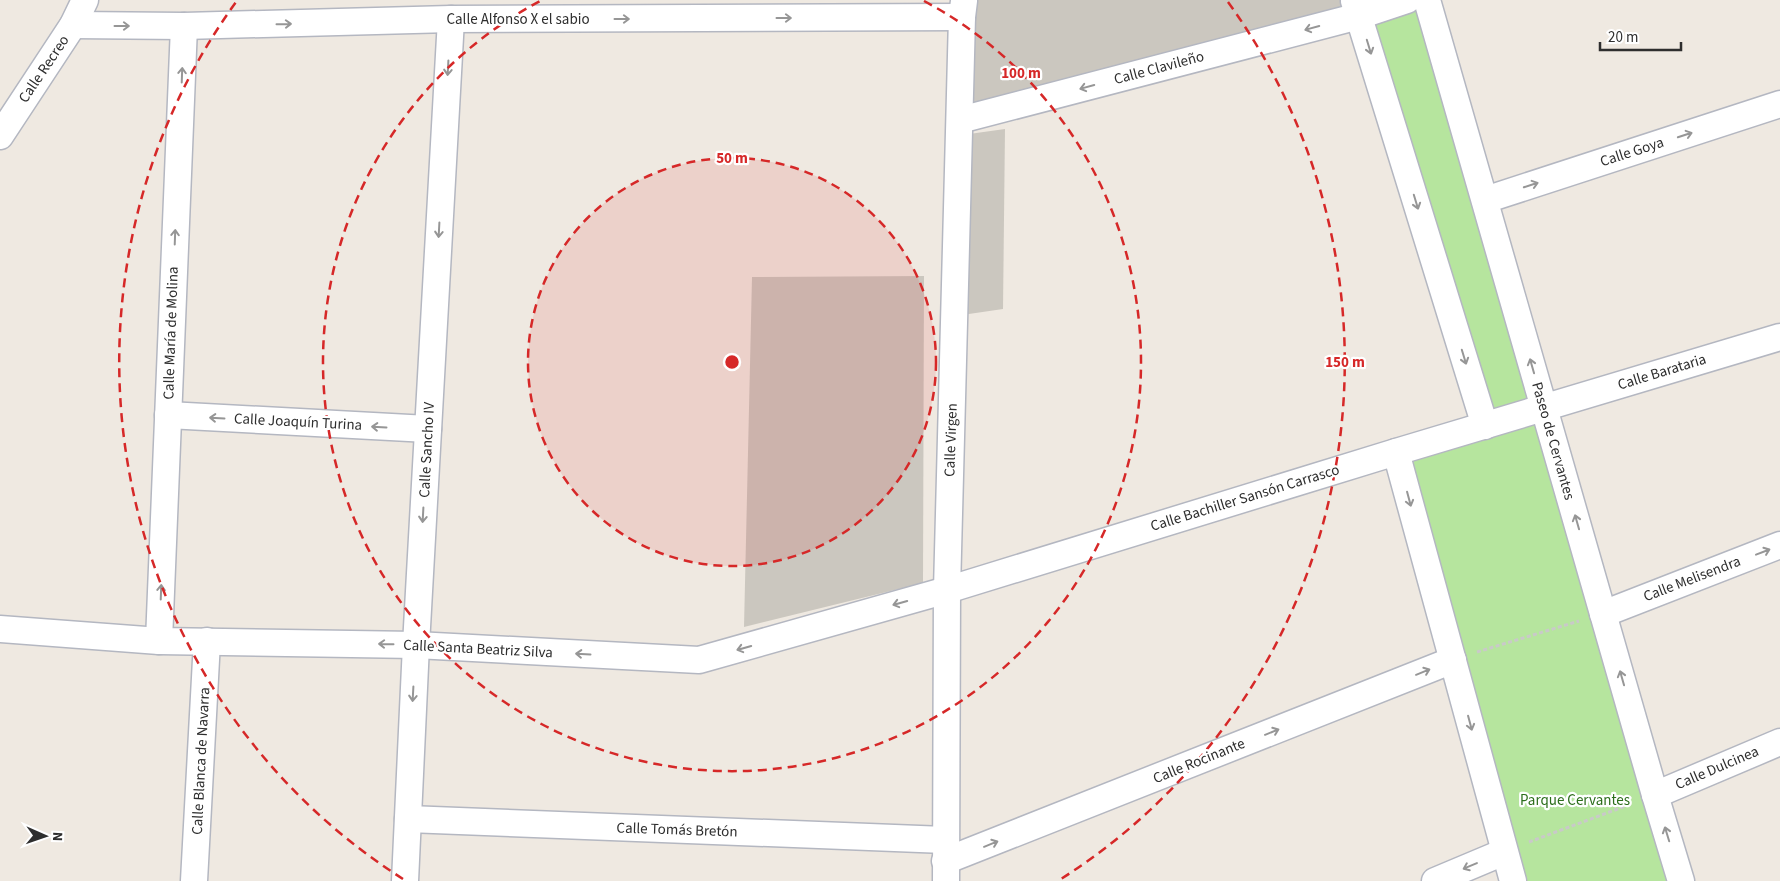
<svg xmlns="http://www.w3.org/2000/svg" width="1780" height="881" font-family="'Source Sans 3',sans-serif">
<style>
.green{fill:#b6e59e}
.building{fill:#cbc7bf}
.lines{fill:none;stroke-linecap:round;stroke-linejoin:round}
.street-casing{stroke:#b4b7c1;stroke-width:29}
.path{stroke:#c9c9c9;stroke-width:3;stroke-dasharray:4 2.5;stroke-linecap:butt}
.street{stroke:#fff;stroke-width:26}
.oneway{stroke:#969696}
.ring{fill:none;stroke:#d62828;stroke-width:2.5;stroke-dasharray:9 6}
.labels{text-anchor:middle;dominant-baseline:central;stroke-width:4.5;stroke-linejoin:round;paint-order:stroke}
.street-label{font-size:15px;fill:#2e2e2e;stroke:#fff}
.park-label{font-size:15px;fill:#2c6e1b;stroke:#fff}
.centre{fill:#d62828;stroke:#fff;stroke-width:2.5}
.ring-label{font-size:15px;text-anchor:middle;font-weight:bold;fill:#d62828;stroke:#fff;stroke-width:4.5;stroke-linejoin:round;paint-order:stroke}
</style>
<rect width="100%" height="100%" fill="#efe9e1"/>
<g class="green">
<path d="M1427,0L1544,408L1485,426L1359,16Z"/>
<path d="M1540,418L1678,881H1519L1393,460Z"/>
</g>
<g class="building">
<path d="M966,0H1353L1359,16L960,120Z"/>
<path d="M1005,129L1003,309L962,315V135Z"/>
<path d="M924,276L923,583L744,627L752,277Z"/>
</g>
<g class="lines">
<g class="street-casing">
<g id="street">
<path d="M1427,0L1655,795L1681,881"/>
<path d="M1354,1L1485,426"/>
<path d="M73,25L184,26L451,19L962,17"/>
<path d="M960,120L1359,16L1407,0"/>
<path d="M0,136L73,25L85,0"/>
<path d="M1485,200L1780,104"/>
<path d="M168,415L428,429"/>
<path d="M1396,452L1513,881"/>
<path d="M1603,614L1780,545"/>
<path d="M0,629L159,641L416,645L699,660L947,590L1396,452L1780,337"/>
<path d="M159,641L184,26"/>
<path d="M1655,795L1780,742"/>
<path d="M408,819L945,840"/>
<path d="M945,861L1453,660"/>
<path d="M194,881L207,641"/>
<path d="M405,881L416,645L451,19"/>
<path d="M946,881L947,590L962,17L964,1"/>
<path d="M1435,881L1504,852"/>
</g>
</g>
<g class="path">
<path d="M1477,652L1579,621"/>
<path d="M1529,842L1631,804"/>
</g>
<use href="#street" class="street"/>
</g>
<defs><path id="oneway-shaft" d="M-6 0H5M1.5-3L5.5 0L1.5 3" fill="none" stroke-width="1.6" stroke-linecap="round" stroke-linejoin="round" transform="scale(1.25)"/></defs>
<g class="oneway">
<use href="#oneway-shaft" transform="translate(784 18)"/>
<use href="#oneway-shaft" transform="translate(622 19)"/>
<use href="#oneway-shaft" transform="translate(284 24) rotate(-1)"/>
<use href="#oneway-shaft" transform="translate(122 26)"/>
<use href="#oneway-shaft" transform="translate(1312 28) rotate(165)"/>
<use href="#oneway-shaft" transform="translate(1369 47) rotate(73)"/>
<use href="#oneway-shaft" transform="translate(448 68) rotate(93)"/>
<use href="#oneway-shaft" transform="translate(182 75) rotate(-88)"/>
<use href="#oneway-shaft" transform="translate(1087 87) rotate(165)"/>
<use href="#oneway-shaft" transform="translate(1685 135) rotate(-18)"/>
<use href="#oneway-shaft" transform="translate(1531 185) rotate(-18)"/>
<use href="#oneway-shaft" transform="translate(1416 202) rotate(73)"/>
<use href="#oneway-shaft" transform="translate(439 230) rotate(93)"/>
<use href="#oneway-shaft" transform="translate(175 237) rotate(-88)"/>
<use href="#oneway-shaft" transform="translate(1464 357) rotate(73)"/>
<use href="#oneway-shaft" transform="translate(1532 366) rotate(-106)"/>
<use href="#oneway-shaft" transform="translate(217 418) rotate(-177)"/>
<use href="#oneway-shaft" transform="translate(379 427) rotate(-177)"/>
<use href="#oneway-shaft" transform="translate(1409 499) rotate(75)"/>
<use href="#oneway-shaft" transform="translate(423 515) rotate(93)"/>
<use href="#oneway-shaft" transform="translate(1577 522) rotate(-106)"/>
<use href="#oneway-shaft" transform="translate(1763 552) rotate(-21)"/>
<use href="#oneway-shaft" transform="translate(161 592) rotate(-88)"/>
<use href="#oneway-shaft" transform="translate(900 603) rotate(164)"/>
<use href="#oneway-shaft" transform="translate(386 644) rotate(-179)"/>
<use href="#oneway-shaft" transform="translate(744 648) rotate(164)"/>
<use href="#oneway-shaft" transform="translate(583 654) rotate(-177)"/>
<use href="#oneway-shaft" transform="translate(1423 672) rotate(-22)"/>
<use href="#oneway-shaft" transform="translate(1622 678) rotate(-106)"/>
<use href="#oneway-shaft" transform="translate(413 694) rotate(93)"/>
<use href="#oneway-shaft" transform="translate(1470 723) rotate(75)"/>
<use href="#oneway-shaft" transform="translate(1272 732) rotate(-22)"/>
<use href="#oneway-shaft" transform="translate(1667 834) rotate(-107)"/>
<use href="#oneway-shaft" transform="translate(991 844) rotate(-22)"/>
<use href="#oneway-shaft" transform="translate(1470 866) rotate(157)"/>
</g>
<circle cx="732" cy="362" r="204" fill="#d62828" fill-opacity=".12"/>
<g class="ring">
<circle cx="732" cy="362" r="204"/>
<path d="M924 1A409 409 0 1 1 540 1"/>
<path d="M403 879A613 613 0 0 1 236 2M1228 2A613 613 0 0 1 1061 879"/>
</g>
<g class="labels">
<g class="street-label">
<text x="518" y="19">Calle Alfonso X el sabio</text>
<text transform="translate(1159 68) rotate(-15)">Calle Clavileño</text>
<text transform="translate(44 69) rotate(-56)">Calle Recreo</text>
<text transform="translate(1632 152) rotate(-18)">Calle Goya</text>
<text transform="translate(171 333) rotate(-88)">Calle María de Molina</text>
<text transform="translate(1662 372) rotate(-17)">Calle Barataria</text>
<text transform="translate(298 422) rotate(3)">Calle Joaquín Turina</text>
<text transform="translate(951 440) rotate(-88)">Calle Virgen</text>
<text transform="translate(1553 441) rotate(74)">Paseo de Cervantes</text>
<text transform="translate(427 450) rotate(-87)">Calle Sancho IV</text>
<text transform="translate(1245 498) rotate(-17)">Calle Bachiller Sansón Carrasco</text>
<text transform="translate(1692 579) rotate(-21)">Calle Melisendra</text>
<text transform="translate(478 649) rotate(3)">Calle Santa Beatriz Silva</text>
<text transform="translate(201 761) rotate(-87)">Calle Blanca de Navarra</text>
<text transform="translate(1199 761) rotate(-22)">Calle Rocinante</text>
<text transform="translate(1717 768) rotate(-23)">Calle Dulcinea</text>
<text transform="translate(677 830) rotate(2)">Calle Tomás Bretón</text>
</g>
<g class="park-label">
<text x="1575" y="800">Parque Cervantes</text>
</g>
</g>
<circle cx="732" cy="362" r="8" class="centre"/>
<g class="ring-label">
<text x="1021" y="78">100 m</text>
<text x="732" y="163">50 m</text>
<text x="1345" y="367">150 m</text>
</g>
<g transform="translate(45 836) rotate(92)" stroke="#ffffff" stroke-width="4" paint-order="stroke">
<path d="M0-4L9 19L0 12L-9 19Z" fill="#2e2e2e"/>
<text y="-8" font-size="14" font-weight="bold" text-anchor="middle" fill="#2e2e2e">N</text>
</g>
<path d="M1600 42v8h81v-8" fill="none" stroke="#2e2e2e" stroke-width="2.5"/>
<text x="1608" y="42" font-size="15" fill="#2e2e2e" stroke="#ffffff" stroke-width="4" paint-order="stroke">20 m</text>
</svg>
